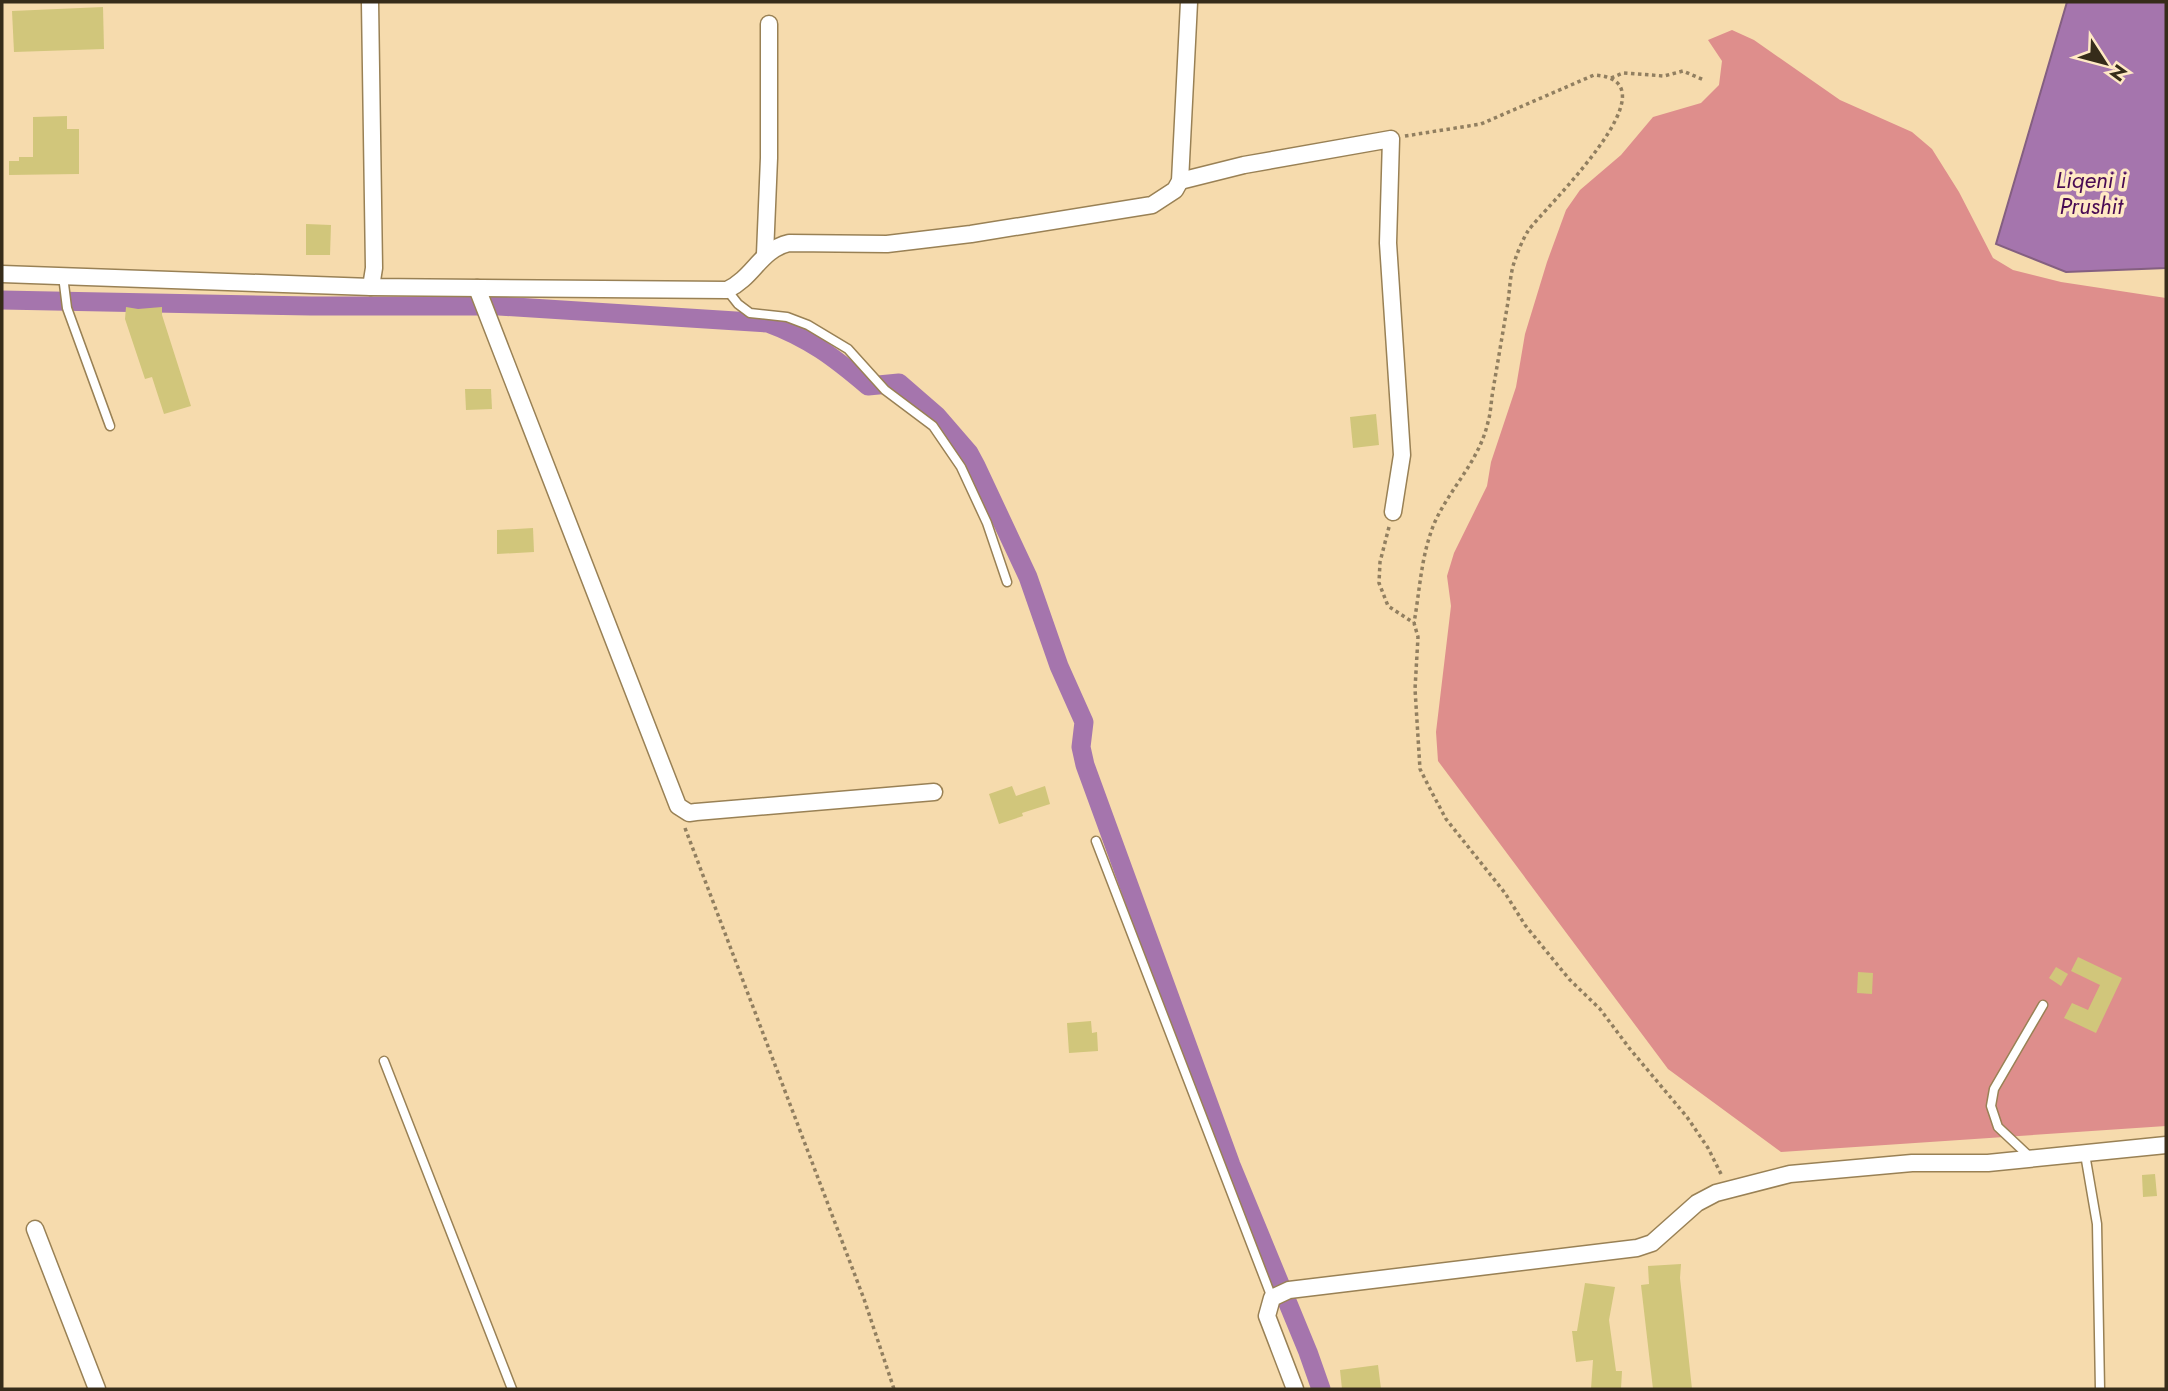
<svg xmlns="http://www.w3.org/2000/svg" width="2168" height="1391" font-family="Jost,sans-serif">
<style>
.forest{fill:#de8e8c}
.water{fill:#a575ad;stroke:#845f81;stroke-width:2}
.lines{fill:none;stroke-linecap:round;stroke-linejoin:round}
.canal{stroke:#a575ad;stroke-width:19}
.building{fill:#d1c67b}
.service-casing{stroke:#998155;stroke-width:11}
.minor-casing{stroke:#998155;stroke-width:19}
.path{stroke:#917f60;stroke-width:3.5;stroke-dasharray:3.5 3.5;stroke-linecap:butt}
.service{stroke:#fff;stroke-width:8}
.minor{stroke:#fff;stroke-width:16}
.labels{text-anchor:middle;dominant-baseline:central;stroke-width:7;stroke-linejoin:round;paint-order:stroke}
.water-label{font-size:23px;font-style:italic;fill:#490b53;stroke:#ffe9c4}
</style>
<rect width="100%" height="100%" fill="#f6dbad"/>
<path class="forest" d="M1732,30L1754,40L1840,100L1912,132L1932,149L1959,192L1993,258L2013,270L2061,282L2166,298V1126L1781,1152L1668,1069L1438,761L1436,732L1451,606L1447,576L1454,553L1487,486L1491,462L1516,387L1525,334L1547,262L1566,210L1580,190L1621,155L1653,117L1701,103L1719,85L1722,61L1708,40Z"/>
<path class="water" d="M2067,2H2166V268L2066,272L1996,244Z"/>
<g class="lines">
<path class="canal" d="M2,300L311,306H499L768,323C809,338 835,358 868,386L899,383L937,416L969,453L976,466L1028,577L1059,666L1084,722L1081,747L1085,765L1231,1165L1308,1352L1321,1389"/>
</g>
<g class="building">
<path d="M103,7L104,49L14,52L12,11Z"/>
<path d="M67,116V129H79V174L9,175V161H19V157H33V117Z"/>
<path d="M306,224L331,225L330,255H306Z"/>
<path d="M126,307L138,309L162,307V315L191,406L164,414L152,377L145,379L125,319Z"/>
<path d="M465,389H491L492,409L466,410Z"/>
<path d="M1376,414L1379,445L1353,448L1350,417Z"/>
<path d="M533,528L534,552L497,554V530Z"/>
<path d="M1012,786L1016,796L1045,786L1050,804L1022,813L1023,816L999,824L989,794Z"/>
<path d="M2078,957L2122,978L2096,1033L2064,1018L2072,1003L2088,1010L2100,985L2071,971Z"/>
<path d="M2056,967L2068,974L2061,986L2049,978Z"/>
<path d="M1858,972L1873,973L1872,994L1857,993Z"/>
<path d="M1091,1021L1092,1033L1097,1032L1098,1051L1069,1053L1067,1023Z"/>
<path d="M2155,1174L2157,1196L2143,1197L2142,1175Z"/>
<path d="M1681,1264L1680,1278L1692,1389H1653L1641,1285L1649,1284L1648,1266Z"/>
<path d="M1585,1283L1615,1287L1609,1320L1616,1371H1622L1621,1389H1591L1593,1360L1576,1362L1572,1331H1577Z"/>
<path d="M1378,1365L1381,1389H1342L1340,1370Z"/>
</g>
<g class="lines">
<g class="service-casing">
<g id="service">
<path d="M63,276L67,308L110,426"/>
<path d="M727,290L738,304L750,313L787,317L808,325L848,349L885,390L933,426L961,467L987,523L1007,582"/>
<path d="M1096,841L1272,1298"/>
<path d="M384,1061L512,1389"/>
<path d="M2085,1154L2097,1224L2100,1389"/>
<path d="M2031,1158L1998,1127L1991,1106L1994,1089L2043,1005"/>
</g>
</g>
<g class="minor-casing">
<g id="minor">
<path d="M370,2L374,268L371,287"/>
<path d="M1180,181L1244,165L1391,139L1388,243L1402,455L1393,512"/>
<path d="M765,254L769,158V24"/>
<path d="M2,274L371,287L727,290C754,277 760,250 789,243L887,244L971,234L1152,205L1175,190L1180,181L1189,2"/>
<path d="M477,288L678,806L689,813L696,812L934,792"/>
<path d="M35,1229L97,1389"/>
<path d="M1295,1389L1267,1316L1272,1298L1289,1290L1637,1248L1652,1243L1697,1203L1716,1193L1790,1174L1912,1163H1988L2166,1145"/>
</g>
</g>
<g class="path">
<path d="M1611,78L1623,73L1664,76L1683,71L1704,80"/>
<path d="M1405,136L1481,124L1594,75C1681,80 1542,210 1528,231C1523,239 1518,251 1515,260C1510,273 1510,288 1508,302C1503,331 1498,361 1493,390C1491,401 1491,412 1488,422C1479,462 1449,489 1434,524C1421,556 1420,589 1414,623"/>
<path d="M1389,527L1380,562L1379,583L1388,606L1414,623L1418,637L1415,689L1420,769L1429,787L1446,819L1505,893L1525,925L1569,979L1600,1009L1630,1049L1687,1117L1708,1148L1722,1176"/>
<path d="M685,828L864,1299L894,1389"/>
</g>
<use href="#service" class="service"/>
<use href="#minor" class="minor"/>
</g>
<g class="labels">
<g class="water-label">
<text x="2091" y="180">Liqeni i<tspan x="2091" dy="26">Prushit</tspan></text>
</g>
</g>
<rect width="2168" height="1391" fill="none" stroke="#362c1a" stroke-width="7"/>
<g transform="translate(2105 63) rotate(126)" stroke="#ffe9c4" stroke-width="5" paint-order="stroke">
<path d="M0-5L12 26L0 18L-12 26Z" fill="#362c1a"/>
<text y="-10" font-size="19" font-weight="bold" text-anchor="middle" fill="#362c1a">N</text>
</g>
</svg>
